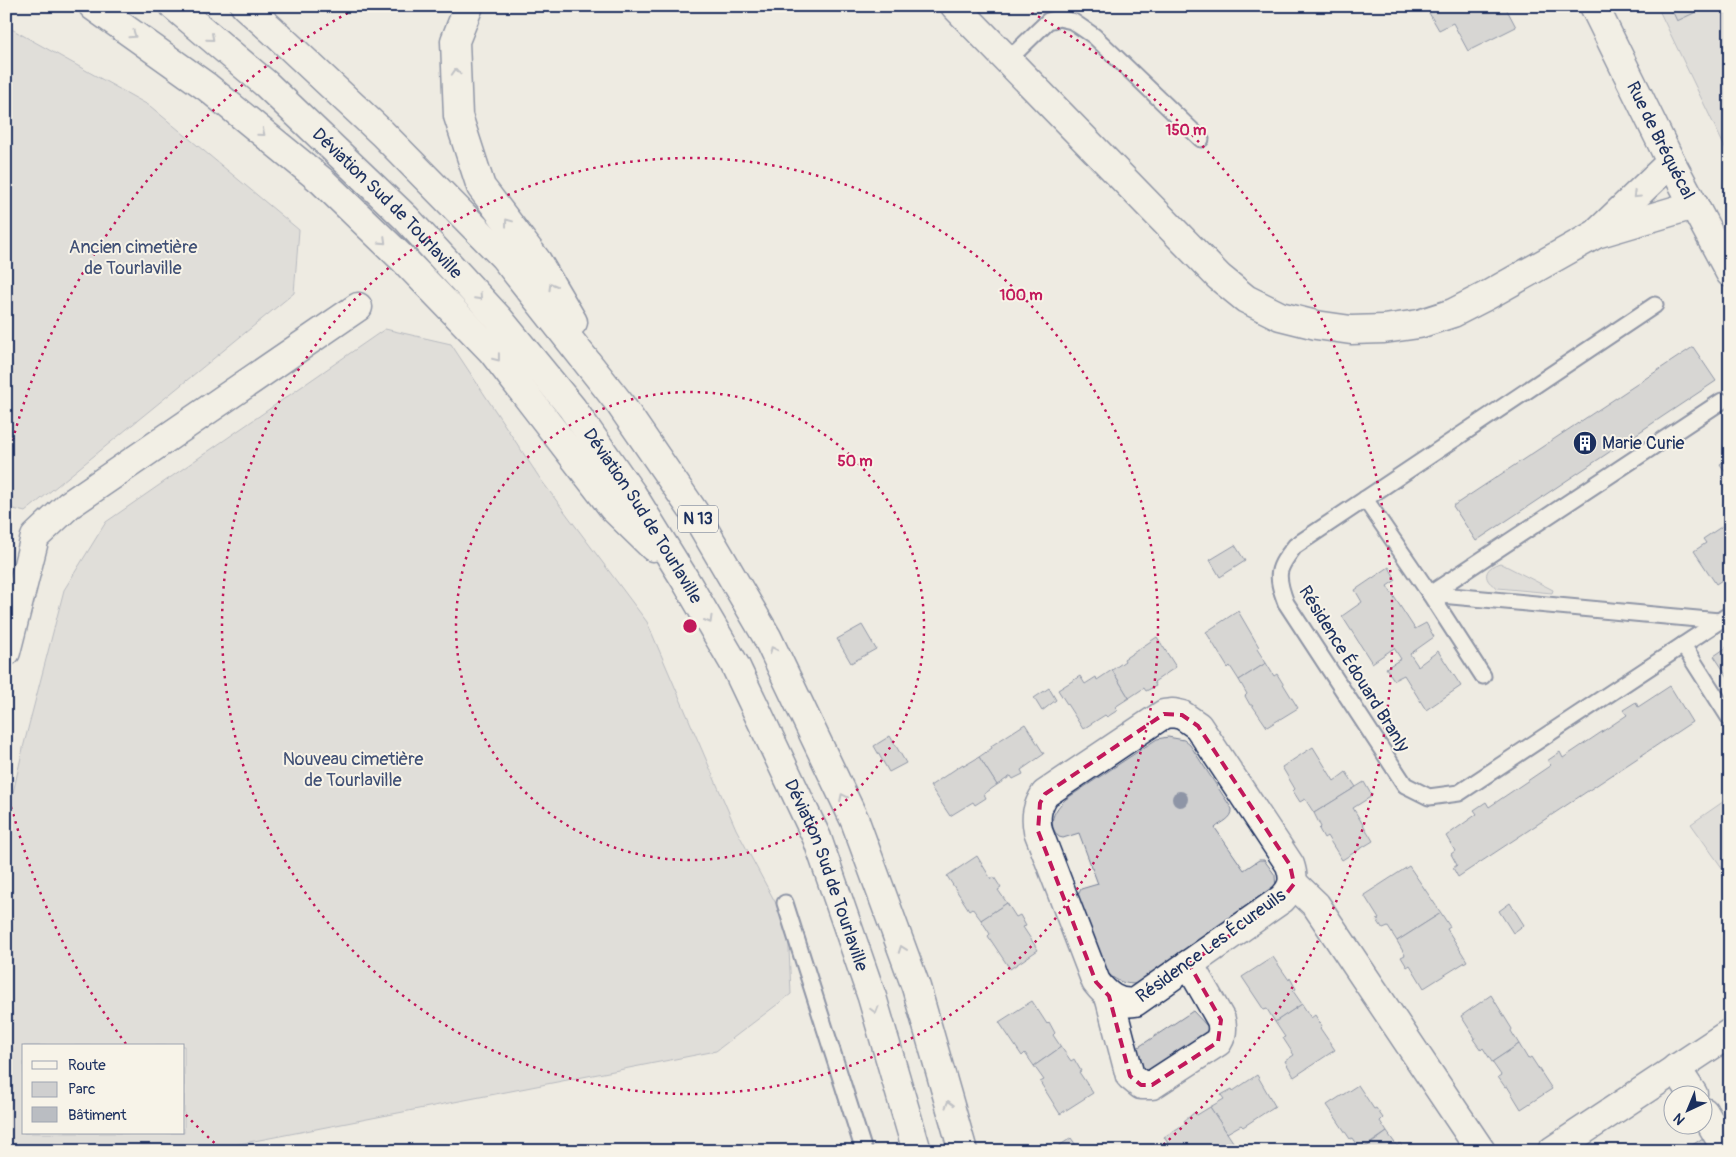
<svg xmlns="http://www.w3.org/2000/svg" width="1736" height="1157" font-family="Pangolin,sans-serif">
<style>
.green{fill:#cfcfcf;stroke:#757f96;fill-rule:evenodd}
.building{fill:#babdc2;stroke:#1b2f5e}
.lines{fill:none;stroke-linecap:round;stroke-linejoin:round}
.service-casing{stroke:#1b2f5e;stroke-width:19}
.minor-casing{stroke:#1b2f5e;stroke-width:31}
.tertiary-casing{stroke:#1b2f5e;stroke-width:31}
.trunk-casing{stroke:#1b2f5e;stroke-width:31}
.service{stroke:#f7f3e8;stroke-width:15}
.minor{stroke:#f7f3e8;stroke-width:28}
.tertiary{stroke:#f7f3e8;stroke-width:28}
.trunk{stroke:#f7f3e8;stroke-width:28}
.tree{fill:#8e95a6}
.oneway{stroke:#8991a3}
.marked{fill:none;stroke:#c2185b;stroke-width:4;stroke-dasharray:10 6;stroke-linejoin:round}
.ring{fill:none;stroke:#c2185b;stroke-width:2.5;stroke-dasharray:2.5 5}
.labels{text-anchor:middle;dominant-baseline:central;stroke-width:4;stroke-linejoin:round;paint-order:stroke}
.shield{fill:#f7f3e8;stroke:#5d6a87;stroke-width:1}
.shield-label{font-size:16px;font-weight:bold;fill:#1b2f5e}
.street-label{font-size:18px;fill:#1b2f5e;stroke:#f7f3e8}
.park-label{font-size:18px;fill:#3f4f75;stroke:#f7f3e8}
.poi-label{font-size:18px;fill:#1b2f5e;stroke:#f7f3e8;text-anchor:start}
.centre{fill:#c2185b;stroke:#f7f3e8;stroke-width:2.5}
.ring-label{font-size:15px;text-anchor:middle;font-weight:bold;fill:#c2185b;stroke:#f7f3e8;stroke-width:4;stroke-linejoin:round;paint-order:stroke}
</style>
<rect width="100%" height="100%" fill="#eeebe2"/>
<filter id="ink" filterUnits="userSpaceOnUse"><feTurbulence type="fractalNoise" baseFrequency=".02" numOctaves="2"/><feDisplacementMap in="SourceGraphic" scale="10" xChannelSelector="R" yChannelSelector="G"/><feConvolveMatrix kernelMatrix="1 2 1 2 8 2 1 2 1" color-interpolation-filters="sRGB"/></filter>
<g filter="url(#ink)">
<g class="green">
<path d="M1657,6H1730V158Z"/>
<path d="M6,26L150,106L299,230L294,293L25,512L6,507Z"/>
<path d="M385,329L451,344L541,480L647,622L736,829L788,926L791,994L716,1051L203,1151H21L6,1143V824L24,744L64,590L106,522ZM24,1046H184V1133H24Z"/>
<path d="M1500,563L1553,590L1552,593L1498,588C1482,581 1483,568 1500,563Z"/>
<path d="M1168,737L1184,740L1190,745L1232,809C1233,819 1221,822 1215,828L1244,870L1259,860H1264L1275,875L1276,890L1137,984C1126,984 1117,982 1109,974C1098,964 1083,911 1078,895L1081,889L1098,884L1079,833L1063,838L1059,837C1046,824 1054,810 1066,799L1157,739Z"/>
<path d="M1730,797V879L1691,824Z"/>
<path d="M1193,1011L1208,1027L1209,1036L1144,1075L1134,1050Z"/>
</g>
<g class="building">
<path d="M1425,6H1505L1516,27L1468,51L1453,23L1439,30Z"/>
<path d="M1670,6H1709L1677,21Z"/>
<path d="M1693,347L1716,381L1476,541L1453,506Z"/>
<path d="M1730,457V479L1720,464Z"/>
<path d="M1730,521V575L1716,584L1694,551L1706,543L1703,539Z"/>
<path d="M1235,545L1245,561L1220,577L1210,560Z"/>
<path d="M1389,567L1396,580L1387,586L1415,629L1426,623L1434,637L1410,654L1418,666L1438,651L1461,686L1426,710L1404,675L1394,680L1386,668L1401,659L1394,648L1372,663L1342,616L1362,602L1355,590Z"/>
<path d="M1238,611L1259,647L1257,649L1266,663L1239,680L1230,666L1228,668L1206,632Z"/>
<path d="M862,625L876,649L851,663L837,639Z"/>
<path d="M1157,637L1176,667L1154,682L1156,686L1146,691L1144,688L1129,698L1112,670L1125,661L1124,659Z"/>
<path d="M1730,645V680L1714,656Z"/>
<path d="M1266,663L1274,676L1277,674L1298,708L1267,727L1252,705H1250L1245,696L1247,694L1239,680Z"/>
<path d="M1112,670L1129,698L1115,707L1118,710L1107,717L1105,715L1083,729L1058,690L1080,676L1085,684L1096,677L1097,680Z"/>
<path d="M1670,686L1692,722L1458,877L1453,868L1457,865L1451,854L1455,851L1446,836L1477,814L1474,810L1486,802L1489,807L1551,765L1547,761L1560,752L1563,758L1627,715L1623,710L1636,702L1638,707Z"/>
<path d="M1049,688L1056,700L1042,711L1034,698Z"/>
<path d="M1025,724L1044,754L1021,770L1023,774L1013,779L1011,776L997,785L979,757L992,748L991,746Z"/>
<path d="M890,736L906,763L889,772L874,746Z"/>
<path d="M1313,747L1334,781L1346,772L1356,787L1314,813L1305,799L1300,802L1293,791L1295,789L1282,767Z"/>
<path d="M979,757L997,785L984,794L986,798L975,805L973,802L950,816L930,786L963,764L964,766Z"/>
<path d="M1364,782L1372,796L1353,808L1373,841L1342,860L1327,836L1324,838L1319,829L1321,827L1314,813Z"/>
<path d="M977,856L991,879L994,877L1001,888L998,890L1007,903L981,920L972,908L969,910L947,876Z"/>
<path d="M1409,866L1441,913L1397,941L1388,927L1383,929L1377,920L1379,919L1364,895Z"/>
<path d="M1007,903L1016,917L1020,915L1026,926L1023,927L1038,950L1010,969L988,936L990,934L981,920Z"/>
<path d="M1510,903L1524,925L1513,933L1499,911Z"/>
<path d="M1441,913L1450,927L1447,929L1467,961L1424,988L1410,965L1407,967L1401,957L1405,955L1397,941Z"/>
<path d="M1273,957L1289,980L1290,978L1296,989L1293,991L1302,1004L1275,1022L1267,1009L1264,1010L1242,977Z"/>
<path d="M1491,995L1512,1029L1511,1031L1519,1044L1492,1062L1483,1048L1481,1050L1473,1039L1475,1038L1461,1016Z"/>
<path d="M1032,1001L1047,1024L1049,1022L1055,1033L1053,1035L1061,1047L1034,1066L1025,1053L1022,1056L999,1022Z"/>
<path d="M1302,1004L1311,1018L1315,1015L1322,1026L1320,1028L1335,1050L1294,1077L1285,1061L1294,1055L1283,1038L1285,1037L1275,1022Z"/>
<path d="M1519,1044L1528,1059L1531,1057L1552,1089L1521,1109L1507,1086L1505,1087L1498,1077L1501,1075L1492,1062Z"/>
<path d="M1061,1047L1071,1061L1074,1059L1081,1071L1079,1072L1093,1093L1060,1114L1040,1082L1044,1080L1034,1066Z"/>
<path d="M1257,1075L1275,1106L1243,1127L1241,1125L1227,1133L1210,1107L1224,1099L1221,1095L1232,1089L1233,1091Z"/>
<path d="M1358,1085L1374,1109L1376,1108L1383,1118L1380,1121L1387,1132L1360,1150L1352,1138L1350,1139L1327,1105Z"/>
<path d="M1210,1107L1237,1148L1232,1151H1219L1216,1145L1208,1151H1173L1164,1137L1186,1123L1184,1121L1195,1112L1197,1115Z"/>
<path d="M1387,1132L1397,1146L1400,1143L1405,1151H1361Z"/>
<path d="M1071,1138L1080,1151H1051Z"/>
<path d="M1703,1138L1711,1151H1683Z"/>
<path d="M1101,1146L1104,1151H1093Z"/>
</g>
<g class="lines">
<g class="service-casing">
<g id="service">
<path d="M1008,60L1048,21L1059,18L1072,21L1094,36L1201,139"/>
<path d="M1655,305L1295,546C1277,569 1275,574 1286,603L1405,785L1429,797L1459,793L1730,614"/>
<path d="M1365,499L1430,594L1483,676"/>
<path d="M1719,621L1430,594L1722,401"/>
<path d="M1683,645L1730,719"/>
<path d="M785,903L864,1151"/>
</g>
</g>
<g class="minor-casing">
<g id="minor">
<path d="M6,652L35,537L69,505L358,307"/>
<path d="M1173,713L1182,715L1198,726L1290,865C1295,880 1293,888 1282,899L1135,1002C1118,1005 1106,995 1096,982L1038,831C1035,816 1037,807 1045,794L1164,714Z"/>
<path d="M1294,884L1316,905L1481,1151"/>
<path d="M1109,996L1130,1076L1141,1085H1152L1218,1042C1223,1034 1223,1028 1221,1020L1189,964"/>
<path d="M1676,1068L1693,1094"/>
<path d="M1704,1112L1727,1151"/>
<path d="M1552,1151L1730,1033"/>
</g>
</g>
<g class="tertiary-casing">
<g id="tertiary">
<path id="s1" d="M1594,6L1671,162L1730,273"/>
</g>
</g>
<g class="trunk-casing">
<g id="trunk">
<path d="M93,6L207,87L322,181L406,262L492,351L613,508L653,547"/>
<path id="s2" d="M174,6L266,84L406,218L500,320L572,408L632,494L684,578L735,665L817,838L872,997L917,1151"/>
<path d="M245,6L272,30L382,133L504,257L620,404L694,512L767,637L855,821L916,987L963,1151"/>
<path d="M469,6L455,41L458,116L481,187L537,261L573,322"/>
<path d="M955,6L1219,277L1246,299L1280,316L1316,325L1351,330L1384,329L1419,324L1453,313L1488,295L1596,234L1694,205"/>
<path d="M1599,231L1671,162"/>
</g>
</g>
<use href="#service" class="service"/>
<use href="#minor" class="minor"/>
<use href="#tertiary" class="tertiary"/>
<use href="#trunk" class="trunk"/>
</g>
<circle class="tree" cx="1180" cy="799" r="8"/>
<defs><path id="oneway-chevron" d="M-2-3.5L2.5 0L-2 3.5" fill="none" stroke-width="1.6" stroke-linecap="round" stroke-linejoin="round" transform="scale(1.25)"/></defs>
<g class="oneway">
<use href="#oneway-chevron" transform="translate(133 35) rotate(35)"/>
<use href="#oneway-chevron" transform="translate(211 38) rotate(41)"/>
<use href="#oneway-chevron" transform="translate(456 72) rotate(-93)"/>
<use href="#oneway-chevron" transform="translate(262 133) rotate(39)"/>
<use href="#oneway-chevron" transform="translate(1636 195) rotate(136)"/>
<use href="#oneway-chevron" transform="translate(508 222) rotate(-127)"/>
<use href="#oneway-chevron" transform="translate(383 241) rotate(44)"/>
<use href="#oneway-chevron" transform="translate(552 286) rotate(-120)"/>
<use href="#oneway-chevron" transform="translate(479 297) rotate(47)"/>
<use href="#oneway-chevron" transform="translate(497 358) rotate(52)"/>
<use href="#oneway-chevron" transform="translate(709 620) rotate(60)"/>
<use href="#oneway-chevron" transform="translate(773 650) rotate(-116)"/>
<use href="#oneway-chevron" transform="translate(843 797) rotate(-116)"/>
<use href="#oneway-chevron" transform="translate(902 949) rotate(-110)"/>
<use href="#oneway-chevron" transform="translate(875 1010) rotate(74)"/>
<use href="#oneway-chevron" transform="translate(949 1104) rotate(-106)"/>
</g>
</g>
<path d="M0 0H1736V1157H0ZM1164,714L1182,715L1198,726L1290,865L1294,884L1282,899L1189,964L1221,1020L1218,1042L1152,1085H1141L1130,1076L1109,996L1096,982L1038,831L1040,803L1045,794Z" fill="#eeebe2" fill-opacity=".55" fill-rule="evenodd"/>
<path class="marked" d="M1164,714L1182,715L1198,726L1290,865L1294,884L1282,899L1189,964L1221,1020L1218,1042L1152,1085H1141L1130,1076L1109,996L1096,982L1038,831L1040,803L1045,794Z"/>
<g class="ring">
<circle cx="690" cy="626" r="234"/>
<circle cx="690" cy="626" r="468"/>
<path d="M220 1148A702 702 0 0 1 185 1114M126 1044A702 702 0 0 1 7 790M7 462A702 702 0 0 1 355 9M1025 9A702 702 0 0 1 1160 1148"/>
</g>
<defs>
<g id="building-disc" transform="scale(1.25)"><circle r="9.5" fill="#1b2f5e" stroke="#f7f3e8"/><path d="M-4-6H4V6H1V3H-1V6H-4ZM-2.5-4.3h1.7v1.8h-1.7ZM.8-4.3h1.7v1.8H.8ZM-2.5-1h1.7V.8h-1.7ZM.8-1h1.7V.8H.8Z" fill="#fff"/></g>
</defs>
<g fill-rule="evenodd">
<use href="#building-disc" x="1585" y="443"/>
</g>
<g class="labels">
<rect class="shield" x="678" y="505.5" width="40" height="27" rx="4"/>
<g class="shield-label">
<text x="698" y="519">N 13</text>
</g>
<g class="street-label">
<text stroke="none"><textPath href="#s1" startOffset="150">Rue de Bréquécal</textPath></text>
<text stroke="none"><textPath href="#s2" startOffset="291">Déviation Sud de Tourlaville</textPath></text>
<text stroke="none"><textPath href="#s2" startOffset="696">Déviation Sud de Tourlaville</textPath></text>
<text transform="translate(1354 669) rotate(58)">Résidence Édouard Branly</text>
<text stroke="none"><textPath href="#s2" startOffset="1101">Déviation Sud de Tourlaville</textPath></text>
<text transform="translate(1211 946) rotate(-36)">Résidence Les Écureuils</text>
</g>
<g class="park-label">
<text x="133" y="247">Ancien cimetière<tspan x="133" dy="21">de Tourlaville</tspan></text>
<text x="353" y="759">Nouveau cimetière<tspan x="353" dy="21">de Tourlaville</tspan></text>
</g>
<g class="poi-label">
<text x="1602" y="443">Marie Curie</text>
</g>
</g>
<circle cx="690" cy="626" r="8" class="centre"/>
<g class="ring-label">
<text x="1186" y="135">150 m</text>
<text x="1021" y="300">100 m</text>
<text x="855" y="466">50 m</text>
</g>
<rect width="1736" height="1157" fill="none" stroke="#f7f3e8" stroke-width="25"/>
<rect x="12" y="12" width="1711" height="1132" fill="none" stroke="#1b2f5e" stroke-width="2" filter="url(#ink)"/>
<rect x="22" y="1044" width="162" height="90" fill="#f7f3e8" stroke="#9fa5b1"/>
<rect x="32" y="1061" width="25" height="8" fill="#f7f3e8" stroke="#9fa5b1"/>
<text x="68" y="1070" font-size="15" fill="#1b2f5e">Route</text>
<rect x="32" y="1082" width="25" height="15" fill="#cfcfcf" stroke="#9fa5b1"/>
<text x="68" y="1094" font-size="15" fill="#1b2f5e">Parc</text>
<rect x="32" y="1107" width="25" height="15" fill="#babdc2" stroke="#9fa5b1"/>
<text x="68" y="1120" font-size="15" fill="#1b2f5e">Bâtiment</text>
<g transform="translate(1688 1110) rotate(224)"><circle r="24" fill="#f7f3e8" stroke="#9fa5b1"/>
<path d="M0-4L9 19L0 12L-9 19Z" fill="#1b2f5e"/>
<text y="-8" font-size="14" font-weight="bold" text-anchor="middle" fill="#1b2f5e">N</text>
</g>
</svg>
